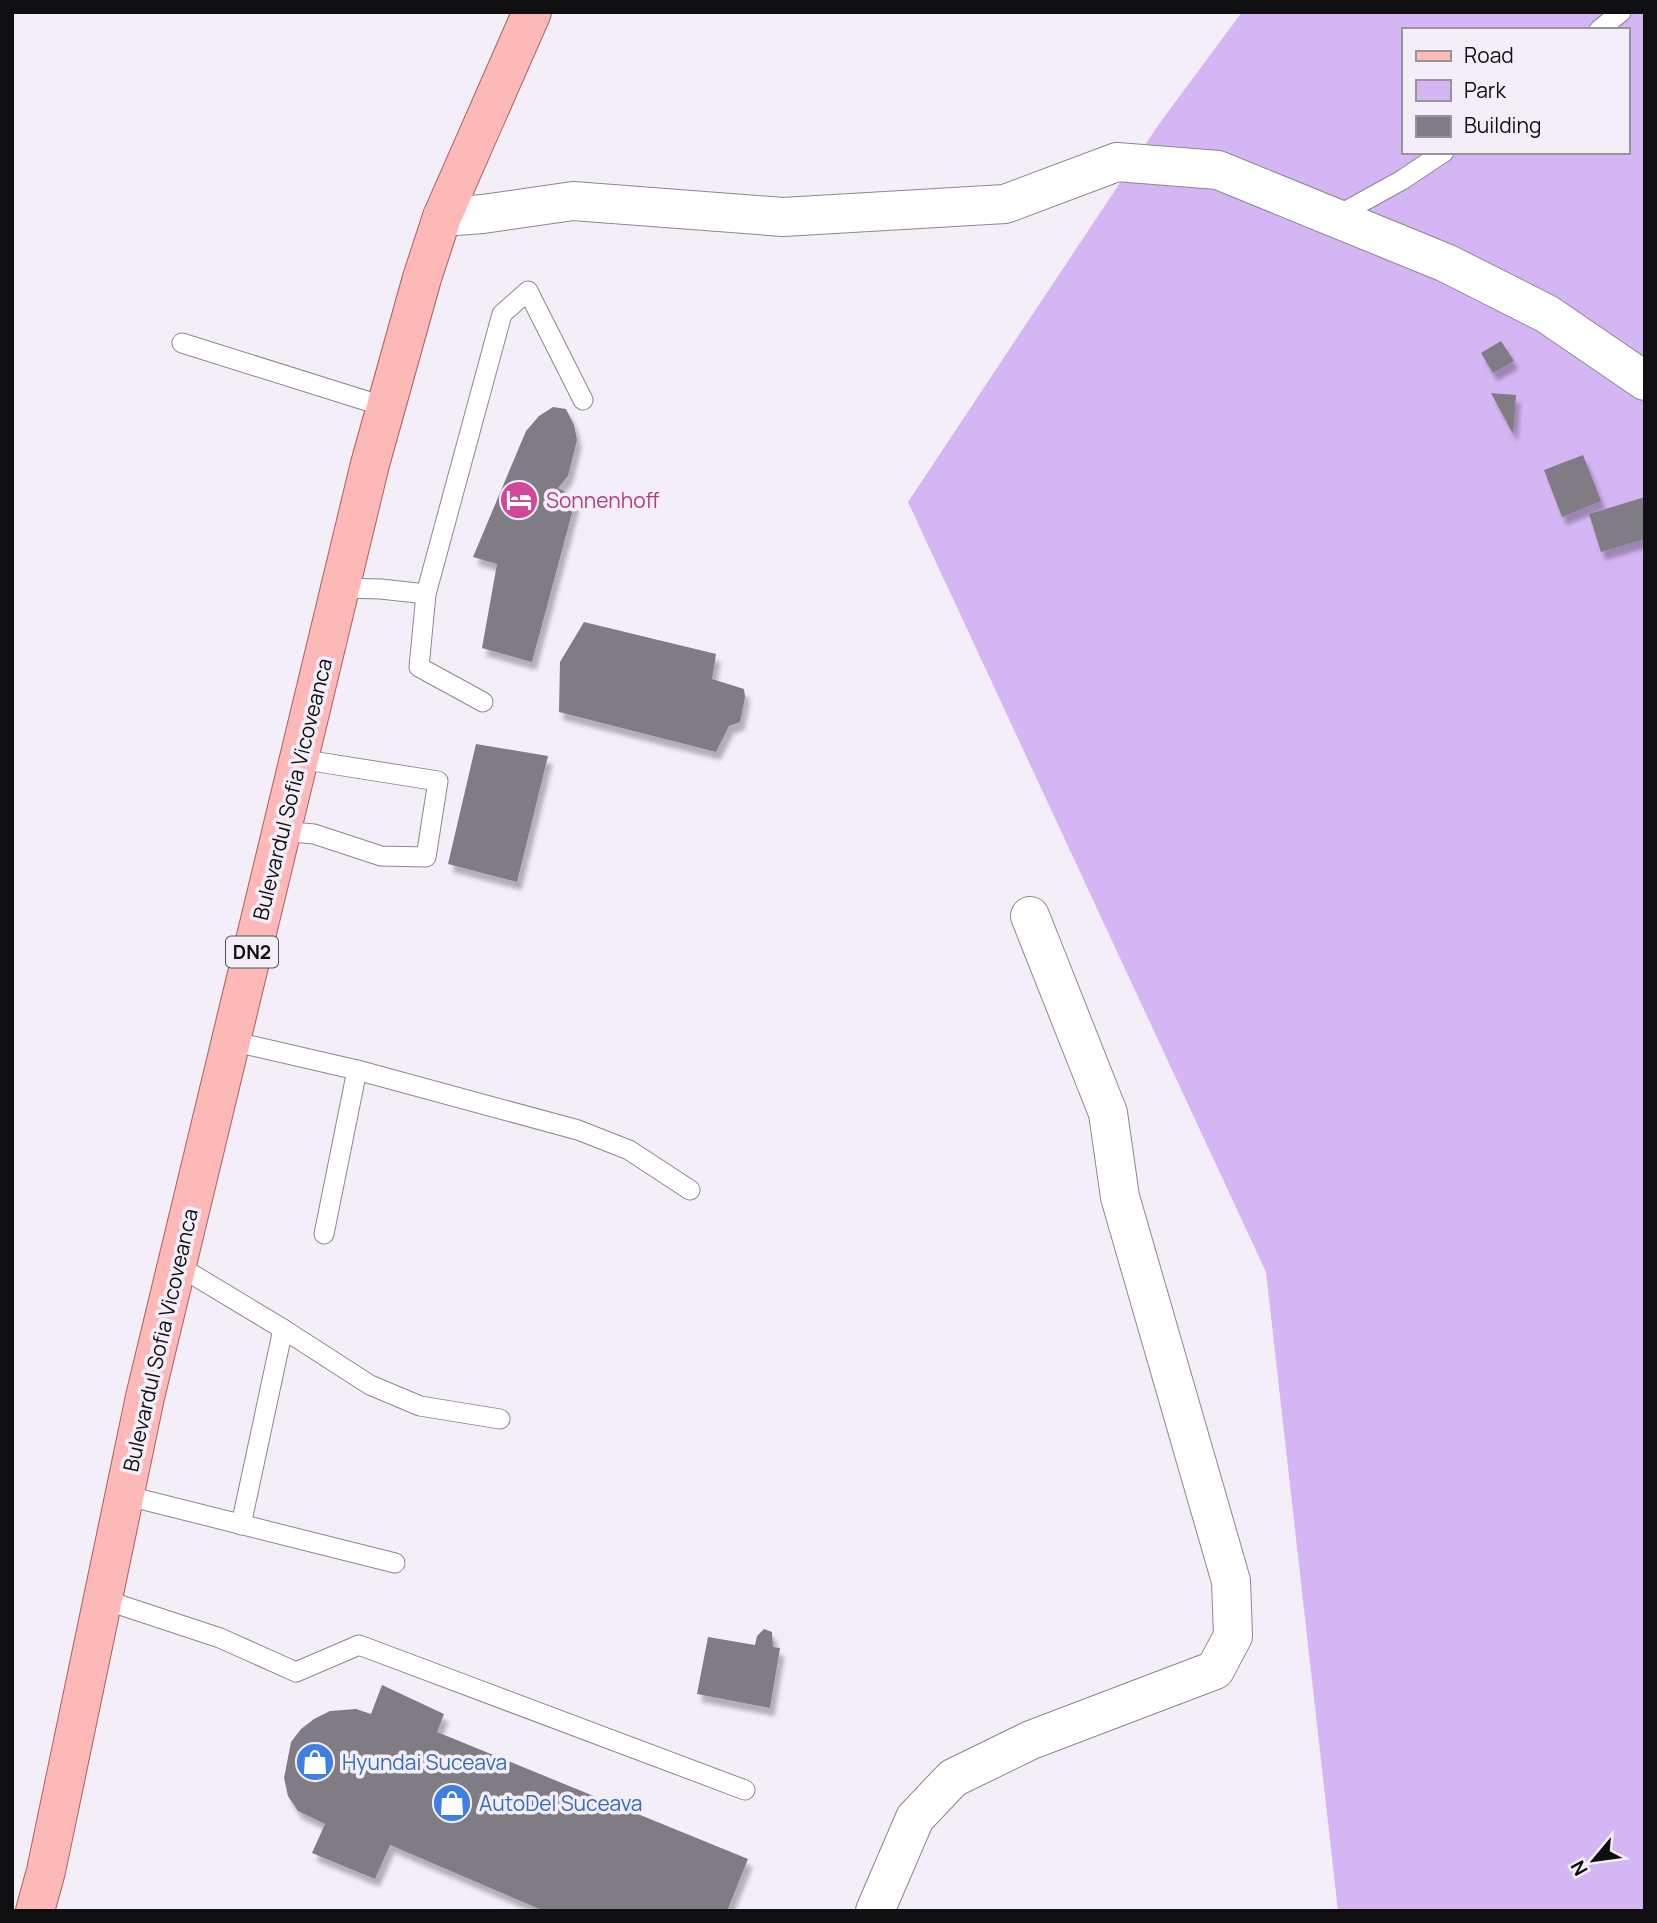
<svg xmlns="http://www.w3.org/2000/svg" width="1657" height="1923" font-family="Manrope,sans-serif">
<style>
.green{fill:#d5b6f4;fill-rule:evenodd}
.building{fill:#807b84;filter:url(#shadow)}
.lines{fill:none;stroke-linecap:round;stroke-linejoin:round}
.lane-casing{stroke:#8b8790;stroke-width:21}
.street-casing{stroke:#8b8790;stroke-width:40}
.primary-casing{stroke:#a95f5e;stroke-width:40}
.lane{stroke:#fff;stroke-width:19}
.street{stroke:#fff;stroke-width:38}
.primary{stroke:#fdb9b7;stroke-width:38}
.labels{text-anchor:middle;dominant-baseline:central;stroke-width:7;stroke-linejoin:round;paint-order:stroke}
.shield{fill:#f3eef8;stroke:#535156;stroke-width:2}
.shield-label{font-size:19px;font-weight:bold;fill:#0f0e11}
.hotel-label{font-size:21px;fill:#b23c85;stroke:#f3eef8;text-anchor:start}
.street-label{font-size:21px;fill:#0f0e11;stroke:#f3eef8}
.shop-label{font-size:21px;fill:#366cbe;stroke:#f3eef8;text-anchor:start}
</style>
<defs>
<filter id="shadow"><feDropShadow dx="4.5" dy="8" stdDeviation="2" flood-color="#0004"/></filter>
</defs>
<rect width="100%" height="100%" fill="#f3eef8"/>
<path class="green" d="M1242,12H1645V1911H1338L1266,1272L908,502L1159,124ZM1403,30H1627V152H1403Z"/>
<g class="building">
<path d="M1501,341L1514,361L1493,373L1481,353Z"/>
<path d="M1491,393L1516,395L1513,434Z"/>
<path d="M553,407L566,409L574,425L577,440L568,476L558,488L576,498L532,662L482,648L497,564L473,557L526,431L539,416Z"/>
<path d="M1583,455L1601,501L1562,517L1544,470Z"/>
<path d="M1645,497V539L1601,552L1589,514Z"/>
<path d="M584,622L716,654L712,679L744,689L745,697L740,722L729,726L716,752L559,712L560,662Z"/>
<path d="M476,744L548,756L517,882L448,864Z"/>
<path d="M764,1629L772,1632L773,1647L780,1648L770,1708L697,1694L708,1637L755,1645L757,1636Z"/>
<path d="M382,1685L444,1714L437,1732L748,1859L727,1911H544L390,1845L375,1879L312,1853L325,1824L298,1811L288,1796L284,1778L291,1742L301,1729L314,1719L330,1711L356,1709L371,1714Z"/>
</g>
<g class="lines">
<g class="lane-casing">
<g id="lane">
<path d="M1599,30L1621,12"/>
<path d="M1335,217L1402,180L1444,152"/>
<path d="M182,343L386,407"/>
<path d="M340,588L381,589L426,594L502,314L528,291L583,400"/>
<path d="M426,594L419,667L483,702"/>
<path d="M281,831L314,834L381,856L426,857L438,781L299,759"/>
<path d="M231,1041L357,1070L578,1130L629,1150L690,1190"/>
<path d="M324,1234L357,1070"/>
<path d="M177,1265L283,1329L370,1385L420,1406L500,1419"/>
<path d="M124,1495L395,1563"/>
<path d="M241,1525L283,1329"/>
<path d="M102,1599L220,1638L296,1672L359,1645L745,1790"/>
</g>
</g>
<g class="street-casing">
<g id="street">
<path d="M442,217L483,214L573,201L783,217L1005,204L1117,162L1218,170L1446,263L1547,314L1645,381"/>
<path d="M875,1911L915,1818L953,1778L1031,1740L1215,1670L1233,1636L1231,1581L1120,1197L1108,1113L1030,916"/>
</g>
</g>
<g class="primary-casing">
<path id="primary" d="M35,1911L46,1871L145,1397L370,464L422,278L442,217L532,12"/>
</g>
<use href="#lane" class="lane"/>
<use href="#street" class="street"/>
<use href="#primary" class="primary"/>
</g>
<defs>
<g id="hotel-disc" transform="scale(2.0125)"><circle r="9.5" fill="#d1479c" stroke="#f3eef8"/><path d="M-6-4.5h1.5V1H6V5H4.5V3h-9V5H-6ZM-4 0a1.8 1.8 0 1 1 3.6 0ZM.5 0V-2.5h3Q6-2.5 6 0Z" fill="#fff"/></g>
<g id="shop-disc" transform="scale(2.0125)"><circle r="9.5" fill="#3f7fe0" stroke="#f3eef8"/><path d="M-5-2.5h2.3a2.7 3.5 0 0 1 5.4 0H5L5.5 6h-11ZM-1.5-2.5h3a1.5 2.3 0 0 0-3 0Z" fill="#fff"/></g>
</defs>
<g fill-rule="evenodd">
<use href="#hotel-disc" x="519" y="500"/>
<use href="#shop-disc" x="315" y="1762"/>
<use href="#shop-disc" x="452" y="1803"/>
</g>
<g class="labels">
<rect class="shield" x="226" y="936.5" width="52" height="31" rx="5"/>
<g class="shield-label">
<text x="252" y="952">DN2</text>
</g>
<g class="hotel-label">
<text x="546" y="500">Sonnenhoff</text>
</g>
<g class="street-label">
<text transform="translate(292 789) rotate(-76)">Bulevardul Sofia Vicoveanca</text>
<text transform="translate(160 1340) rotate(-77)">Bulevardul Sofia Vicoveanca</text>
</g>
<g class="shop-label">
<text x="342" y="1762">Hyundai Suceava</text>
<text x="479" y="1803">AutoDel Suceava</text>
</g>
</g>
<rect width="1657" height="1923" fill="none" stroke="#0f0e11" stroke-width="28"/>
<rect x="1402" y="28" width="228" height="126" fill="#f3eef8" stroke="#98949c" stroke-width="2"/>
<rect x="1416" y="51" width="35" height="10" fill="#fdb9b7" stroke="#98949c" stroke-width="2"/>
<text x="1464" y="63" font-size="21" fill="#0f0e11">Road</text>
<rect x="1416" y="80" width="35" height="21" fill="#d5b6f4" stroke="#98949c" stroke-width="2"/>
<text x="1464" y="98" font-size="21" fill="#0f0e11">Park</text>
<rect x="1416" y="116" width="35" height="21" fill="#807b84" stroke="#98949c" stroke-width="2"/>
<text x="1464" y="133" font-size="21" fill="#0f0e11">Building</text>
<g transform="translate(1594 1860) rotate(241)" stroke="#f3eef8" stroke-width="5" paint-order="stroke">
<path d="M0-5L12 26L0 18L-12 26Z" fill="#0f0e11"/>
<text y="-10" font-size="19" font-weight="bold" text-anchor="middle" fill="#0f0e11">N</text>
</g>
</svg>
